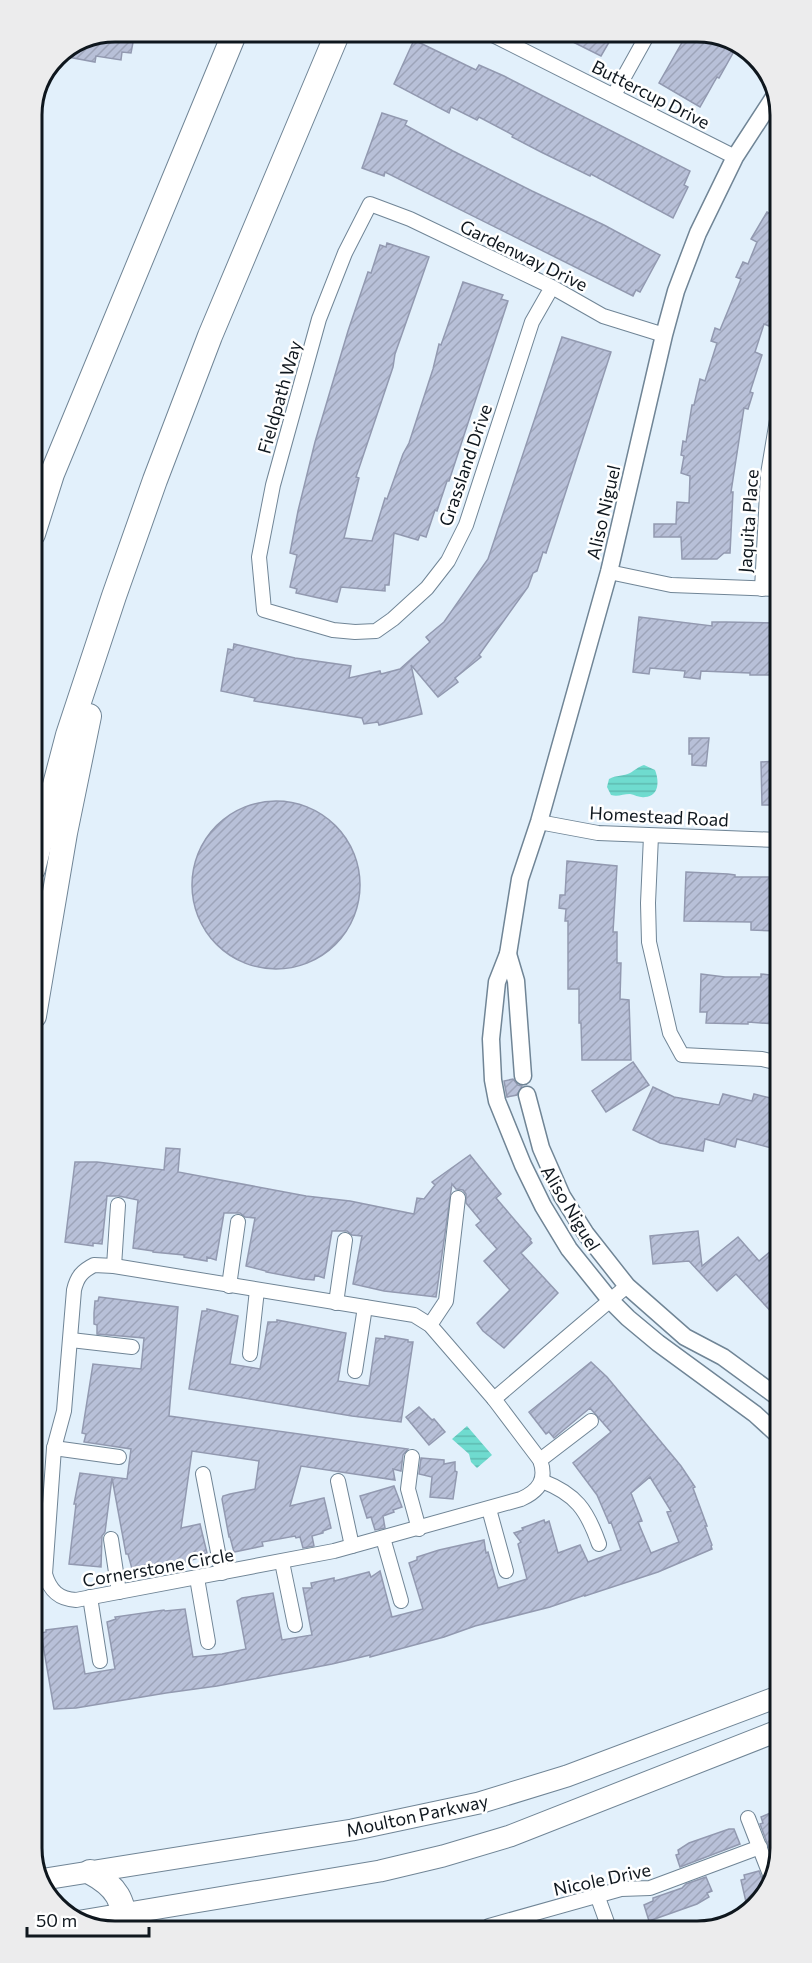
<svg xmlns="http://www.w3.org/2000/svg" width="812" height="1963" font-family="Commissioner,sans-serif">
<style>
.water{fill:url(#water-rules)}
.building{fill:url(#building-hatch);stroke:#9299b0;stroke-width:1.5;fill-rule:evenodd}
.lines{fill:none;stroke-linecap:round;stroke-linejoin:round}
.minor-casing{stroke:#708596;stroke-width:16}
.tertiary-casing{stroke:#708596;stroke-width:19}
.primary-casing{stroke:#708596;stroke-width:23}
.motorway-casing{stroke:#708596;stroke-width:26}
.minor{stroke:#fff;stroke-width:14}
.tertiary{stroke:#fff;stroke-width:16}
.primary{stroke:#fff;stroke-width:21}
.motorway{stroke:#fff;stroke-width:24}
.labels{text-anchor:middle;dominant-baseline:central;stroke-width:5;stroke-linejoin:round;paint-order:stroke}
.street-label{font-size:18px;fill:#0f171e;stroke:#fff}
.rim{fill:none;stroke:#0f171e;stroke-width:3}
</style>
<defs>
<pattern id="water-rules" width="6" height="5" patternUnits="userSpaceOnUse" patternTransform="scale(1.5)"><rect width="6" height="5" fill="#6fdbcf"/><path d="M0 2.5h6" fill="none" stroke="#5fbbb1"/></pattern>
<pattern id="building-hatch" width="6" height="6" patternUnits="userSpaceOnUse" patternTransform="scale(1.5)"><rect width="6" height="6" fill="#b8c0d8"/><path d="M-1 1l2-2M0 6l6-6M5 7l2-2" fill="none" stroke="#9da4b9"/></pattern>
</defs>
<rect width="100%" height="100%" fill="#e2f0fb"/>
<g class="water">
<path d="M644,765L655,770C659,780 660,796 645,797C640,798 635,795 630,794C623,794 618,797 611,795L607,787L609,779C616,775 624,776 630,773C635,770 638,767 644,765Z"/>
<path d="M467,1426L492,1455L477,1468L471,1462L469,1454L452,1439Z"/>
</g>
<g class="building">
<path d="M115,32H135L131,53L122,52L121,60L96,56L95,62L57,55Z"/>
<path d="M553,32H615L601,56Z"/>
<path d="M688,32H703L735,44L731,52L733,53L719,78L717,77L700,107L659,83Z"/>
<path d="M414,40L476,70L479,65L504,76L690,171L684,185L688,187L673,218L591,174L590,176L541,152L512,137L513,135L479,117L477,120L451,107L449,113L394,84Z"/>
<path d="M382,113L407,121L405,125L453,151L532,191L604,225L660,255L640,292L636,290L633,296L385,172L384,176L362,168Z"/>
<path d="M767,212L777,217V324L771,321L769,326L764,324L755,352L762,355L750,392L753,393L748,409L744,408L731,492H733L730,553H724L717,559H682L681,537H654V524H676L677,502L689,503L690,476L681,473L684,456L681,455L683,441L686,442L692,405H694L700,379L705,381L717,343L711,341L715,328L720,330L741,279L736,277L743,262L748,264L757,242L751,239Z"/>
<path d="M387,243L429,257L395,354L393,367L356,477L359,478L344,538L372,541L385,498L387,499L403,454L409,443L433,369L439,344L441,345L463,282L503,295L501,299L508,301L449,481H447L437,511L435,510L426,537L420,535L418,540L394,533L389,585H385V591L341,587L337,602L296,593L297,589L290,587L297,555L290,553L298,511L315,442L348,331L368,272L371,273L380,245L386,247Z"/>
<path d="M562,337L611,352L546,553L543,552L537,571L533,573L528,587L479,655L481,657L455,678L458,682L438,697L411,665L422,714L379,725L378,722L364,724L362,718L254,701L255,698L221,691L228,649L233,650L234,644L295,658L351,666L349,678L380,671L381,674L400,669L430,642L426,637L444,622L488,559Z"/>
<path d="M639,617L712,626V622H726L777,623L778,675H750V673L701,671L700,679L684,677L685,671L650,668L649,674L633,672Z"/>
<path d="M689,738H709L706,766L692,765V754H689Z"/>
<path d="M776,761V768H778V805H762L761,762Z"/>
<circle cx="276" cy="885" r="84"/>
<path d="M567,861L617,866L613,932H617V963H621L620,999L629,1000L631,1060H582L581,1023H579V989H568V921H565L566,909L559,908L560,895H565Z"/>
<path d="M686,872L728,874L735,875V877H775L777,931L751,930V922L684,921Z"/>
<path d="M701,974L725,977H761V974L778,976V1017L776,1016L775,1024L748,1022V1024L706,1023L707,1012H700Z"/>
<path d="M633,1062L649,1085L606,1112L592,1091Z"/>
<path d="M513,1079L518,1085L522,1086L517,1095L507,1097L504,1081Z"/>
<path d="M653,1087L674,1097L719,1105L723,1094L752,1101L754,1094L779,1100V1150L737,1139L735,1147L705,1139L703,1151L660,1143L633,1130Z"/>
<path d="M166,1148L180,1149L178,1172L306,1196L350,1201L414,1214L417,1198L424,1199L435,1185L432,1182L470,1155L501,1194L496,1198L531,1239L530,1240L532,1243L521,1253L558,1293L504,1348L483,1331L477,1323L510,1290L484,1261L497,1249L476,1225L481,1221L466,1203V1194L463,1190L456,1189L452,1184L436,1297L384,1291L353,1284L362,1236L352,1235L347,1231H332L324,1278L315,1275L314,1280L303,1279L266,1272V1271L246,1266L255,1218L245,1217L240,1213H224L216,1260L207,1257V1261L184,1257V1255L153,1252V1251L133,1248L138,1200L119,1196H107L102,1244L93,1243V1246L65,1242L75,1162H97L164,1170Z"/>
<path d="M698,1231L702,1266L738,1237L759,1261L779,1244V1320L736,1274L717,1291L689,1261L653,1264L650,1236Z"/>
<path d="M99,1297L178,1307L169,1416L408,1449L403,1455L401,1471L393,1469L395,1480L301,1466L290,1506L324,1498L331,1528L323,1531V1533L312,1536L314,1546L303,1548L300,1537L296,1538L295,1536L262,1542L263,1546L234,1552L230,1537H229L222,1499L223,1496L230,1494L255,1489L259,1461L192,1451L181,1528L200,1524L207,1553L198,1555V1558L176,1565L175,1562L132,1569L128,1554H126L112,1478L105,1532L102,1536L101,1567L69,1564L76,1504H74L80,1473L127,1479L131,1449L84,1442L86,1434L82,1433L93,1364L141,1369L144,1338L97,1334V1325L94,1324V1313L95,1301H98Z"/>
<path d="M207,1309L238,1316L230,1364L260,1369L268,1322H277V1320L346,1333L338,1381L369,1386L376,1338L385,1339V1336L408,1340V1342H413L401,1422L352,1416L189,1389L202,1311H207Z"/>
<path d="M591,1362L607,1377L681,1466L695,1487L693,1488L707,1526H705L712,1545L711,1546L712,1549L658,1572L585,1596V1595L550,1607L475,1626L444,1637L370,1657V1655L332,1664L217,1686L166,1693L76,1708L54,1709L41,1633L46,1632V1630L77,1626L85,1674L115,1669L107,1622L116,1619L115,1617L164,1610L165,1611L185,1609L193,1657L222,1654L246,1649L237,1601L242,1598L273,1593L282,1640L312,1635L303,1588H312L311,1583L334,1578V1581L369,1572L371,1577L380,1571L392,1617L423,1609L409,1563L417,1560V1557L439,1550L484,1540L486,1553L488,1552L498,1588L527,1579L518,1544L521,1542L514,1533L523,1530L522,1528L544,1520L545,1523L549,1521L558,1553L580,1545L588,1562L621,1550L611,1522L609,1523L597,1495L573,1463L611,1432L590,1408L554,1438L549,1432L546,1434L529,1412ZM650,1477L671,1511L667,1512L679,1542L651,1553L638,1522L642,1521L631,1493Z"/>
<path d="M419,1407L432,1420L434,1419L445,1432L429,1445L406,1417Z"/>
<path d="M421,1458L444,1460V1464L455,1462V1471L457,1472L453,1499L430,1497L432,1477L419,1474Z"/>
<path d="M394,1486L402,1507L393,1510L394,1512L383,1516L385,1528L375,1530L371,1517L367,1518L360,1496Z"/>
<path d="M775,1811L777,1816L780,1814V1849L775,1864L760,1824L763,1823L761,1817Z"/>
<path d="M729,1829H734L740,1844L680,1867L676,1855L679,1854L678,1850L689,1843Z"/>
<path d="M759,1871L763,1881L768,1885L763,1899L751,1908L749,1901L746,1902L741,1880L745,1879L744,1875Z"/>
<path d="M706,1877L712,1891L707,1893L709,1897L697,1904L649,1921L644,1905L653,1901V1898L682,1888L686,1884Z"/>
</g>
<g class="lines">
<g class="minor-casing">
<g id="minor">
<path d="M487,32L735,157"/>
<path d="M614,95L649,32"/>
<path d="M552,287L532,322L466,525L448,561L427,588L393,619L376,631L355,632L333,630L264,610L259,557L273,485L319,319L345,253L370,204L410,219L552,287L603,316L664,335"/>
<path d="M609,572L671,585L777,589"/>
<path d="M762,589L768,474L777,420"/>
<path d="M539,822L598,833L778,840"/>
<path d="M651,836L648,903L649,942L670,1033L682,1055L762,1059L779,1063"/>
<path d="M94,1265L114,1266L414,1315L430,1325L494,1399L540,1460C547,1479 539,1491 521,1499L334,1551L76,1600C59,1599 50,1591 45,1574L54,1448L64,1411L74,1290C77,1277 82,1271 94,1265Z"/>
<path d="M114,1266L118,1205"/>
<path d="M229,1286L238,1222"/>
<path d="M336,1303L345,1240"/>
<path d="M430,1325L446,1301L458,1198"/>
<path d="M71,1340L132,1347"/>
<path d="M250,1354L257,1290"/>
<path d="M355,1371L365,1307"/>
<path d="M494,1399L627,1286"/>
<path d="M54,1448L119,1457"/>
<path d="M412,1457L408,1489L419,1529"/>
<path d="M540,1460L591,1421"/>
<path d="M203,1474L222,1573"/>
<path d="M338,1481L352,1546"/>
<path d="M542,1481C576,1494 587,1510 599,1544"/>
<path d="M489,1509L506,1571"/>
<path d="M383,1538L401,1601"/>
<path d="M111,1539L119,1592"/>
<path d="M282,1562L295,1625"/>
<path d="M197,1578L208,1642"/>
<path d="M90,1597L100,1661"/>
<path d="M748,1818L771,1877"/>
<path d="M597,1895L609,1928"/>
<path d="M485,1929L489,1926L621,1889L650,1888L760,1847"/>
</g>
</g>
<g class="tertiary-casing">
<g id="tertiary">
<path d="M776,94L735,157L698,233L676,291L664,335L609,572L539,822L520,879L508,954L497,982L491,1039L493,1080L497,1101L523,1165L543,1206L569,1249L610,1300L628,1318L658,1343L755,1414L779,1436"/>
<path d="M508,954L516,981L523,1076"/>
<path d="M527,1095L541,1148L562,1196L586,1234L627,1286L685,1337L723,1357L779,1398"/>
</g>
</g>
<g class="primary-casing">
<g id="primary">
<path d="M39,1880L352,1830L479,1803L567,1776L780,1696"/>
<path d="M81,1921L380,1871L443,1856L510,1836L780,1730"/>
</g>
</g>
<g class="motorway-casing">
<g id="motorway">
<path d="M33,534L52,474L235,32"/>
<path d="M33,869L68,735L114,596L155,480L210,336L338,32"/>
<path d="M34,1016L65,833L89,716"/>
<path d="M90,1872C118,1887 123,1900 127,1931"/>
</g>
</g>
<use href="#minor" class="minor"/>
<use href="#tertiary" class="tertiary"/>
<use href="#primary" class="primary"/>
<use href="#motorway" class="motorway"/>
</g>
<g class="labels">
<g class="street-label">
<text transform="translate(651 94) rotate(27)">Buttercup Drive</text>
<text transform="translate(524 255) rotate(26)">Gardenway Drive</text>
<text transform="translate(279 397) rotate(-74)">Fieldpath Way</text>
<text transform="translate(465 465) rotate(-71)">Grassland Drive</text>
<text transform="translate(603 512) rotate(-77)">Aliso Niguel</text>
<text transform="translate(748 521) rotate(-86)">Jaquita Place</text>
<text transform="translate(659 816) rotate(3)">Homestead Road</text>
<text transform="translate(571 1208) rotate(59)">Aliso Niguel</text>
<text transform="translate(158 1567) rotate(-10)">Cornerstone Circle</text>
<text transform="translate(417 1815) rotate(-12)">Moulton Parkway</text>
<text transform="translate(602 1879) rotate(-12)">Nicole Drive</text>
</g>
</g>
<path d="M0 0H812V1963H0ZM115 42H697A73 73 0 0 1 770 115V1848A73 73 0 0 1 697 1921H115A73 73 0 0 1 42 1848V115A73 73 0 0 1 115 42Z" fill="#ececed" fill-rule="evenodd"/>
<path class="rim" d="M115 42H697A73 73 0 0 1 770 115V1848A73 73 0 0 1 697 1921H115A73 73 0 0 1 42 1848V115A73 73 0 0 1 115 42Z"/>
<path d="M27 1927v9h122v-9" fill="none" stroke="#0f171e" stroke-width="3"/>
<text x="36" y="1927" font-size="18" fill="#0f171e" stroke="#ffffff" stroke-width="4.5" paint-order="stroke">50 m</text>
</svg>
